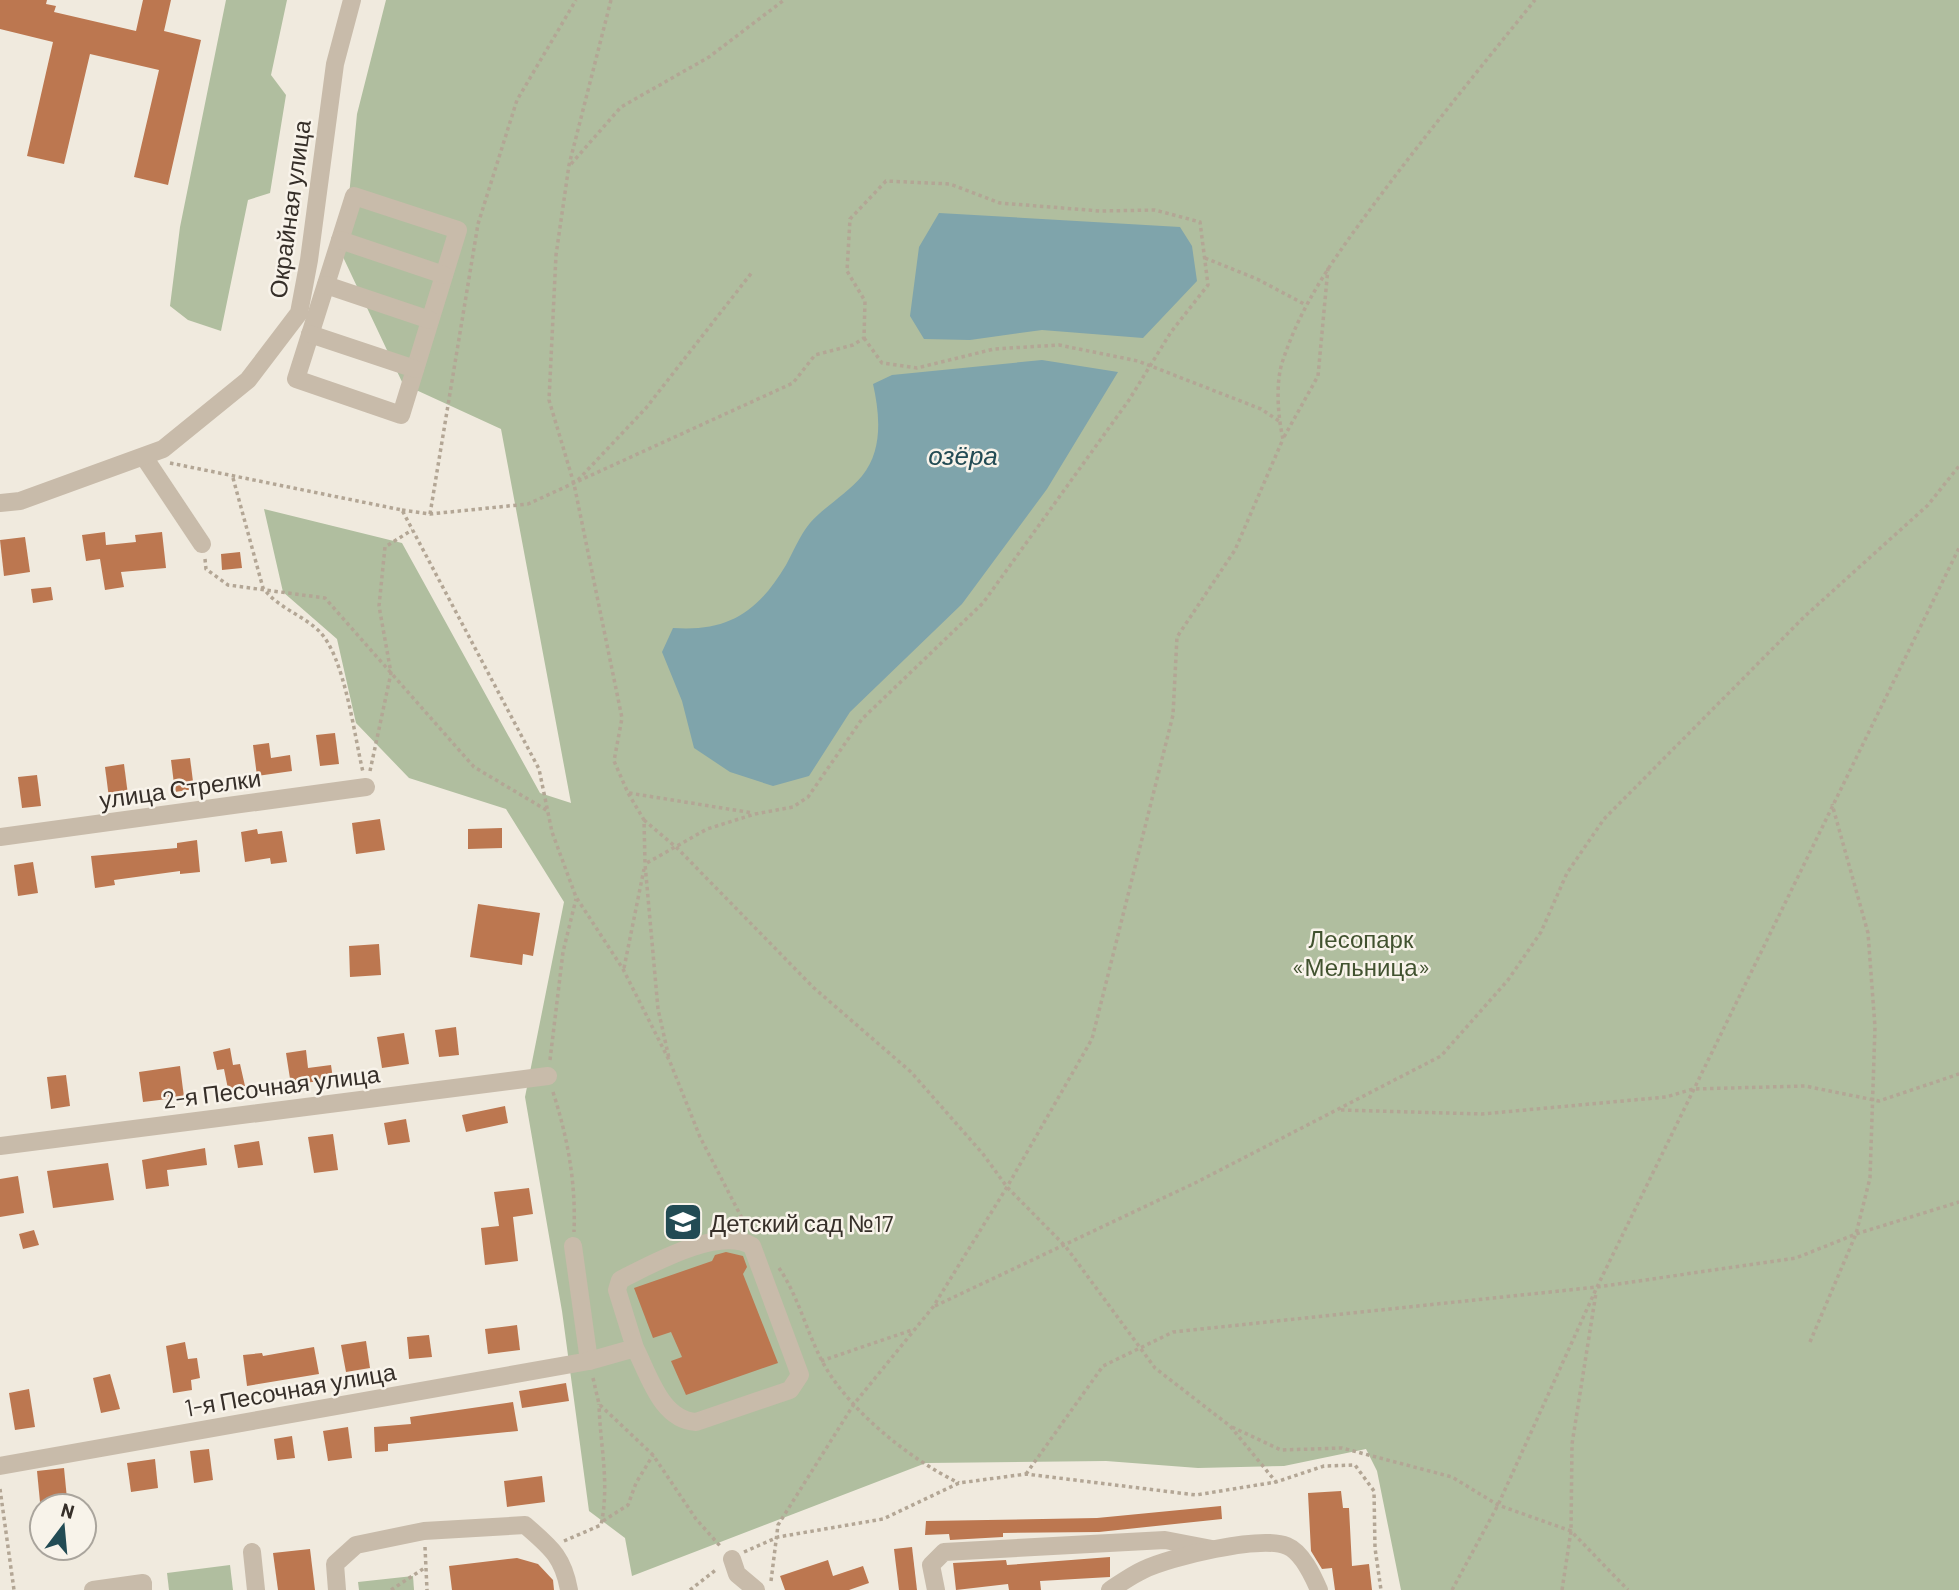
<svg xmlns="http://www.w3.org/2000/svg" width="1959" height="1590" font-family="Barlow,sans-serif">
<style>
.green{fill:#b0be9f}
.water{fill:#7fa4ab}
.building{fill:#bc7750}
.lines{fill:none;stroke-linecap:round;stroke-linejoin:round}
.path{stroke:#b3a695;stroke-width:3.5;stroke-dasharray:3.5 3.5;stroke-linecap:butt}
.minor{stroke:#c8bbaa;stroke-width:18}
.labels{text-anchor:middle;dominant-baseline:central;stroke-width:5;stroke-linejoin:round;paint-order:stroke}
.street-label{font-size:24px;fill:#362f29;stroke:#f8f3ea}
.park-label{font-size:24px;fill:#41522f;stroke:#f8f3ea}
.poi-label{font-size:24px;fill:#362f29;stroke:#f8f3ea;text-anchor:start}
.water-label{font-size:26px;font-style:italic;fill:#224b54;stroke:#f8f3ea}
</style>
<rect width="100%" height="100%" fill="#f0eade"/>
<g class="green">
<path d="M226,0H287L271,75L286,95L270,193L248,200L221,331L188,320L170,306L180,227Z"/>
<path d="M386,0H1959V1590H1401L1377,1471L1366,1449L1284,1466L1198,1468L1106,1461L926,1463L632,1576L625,1538L589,1511L562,1311L525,1097L564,902L506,809L409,778L356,723L337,639L283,592L264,509L402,543L540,793L571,803L501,429L403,384L343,257L357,114Z"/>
<path d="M230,1565L233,1590H169L167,1573Z"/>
<path d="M413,1576L414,1590H359L358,1582Z"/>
</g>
<g class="water">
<path d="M939,213L1180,227L1192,246L1197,281L1143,338L1042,330L970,340L924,339L910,316L919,247Z"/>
<path d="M1042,360L1118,372L1047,489L962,604L850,712L809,776L773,786L730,772L694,748L682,701L662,652L673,628C728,632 758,612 786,565C793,552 800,535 810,523C825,506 847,494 862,476C883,450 880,415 873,384L892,375Z"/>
</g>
<g class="building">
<path d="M0,0H47L46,4L56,6L54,12L136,31L143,0H171L164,31L201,40L168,185L134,177L159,70L90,54L64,164L27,156L53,42L0,29Z"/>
<path d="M105,532L106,545L136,542L135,535L162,532L166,568L121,572L124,587L105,590L100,559L86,561L82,535Z"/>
<path d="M25,537L30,572L4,576L0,540Z"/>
<path d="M240,552L242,568L222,570L221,554Z"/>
<path d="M51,587L53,600L33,603L31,589Z"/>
<path d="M335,733L339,764L320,766L316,735Z"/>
<path d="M269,743L271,758L290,755L292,771L257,776L253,745Z"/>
<path d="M190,758L194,789L175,792L171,760Z"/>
<path d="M124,764L128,795L109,798L105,767Z"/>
<path d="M37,775L41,806L22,808L18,777Z"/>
<path d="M380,819L385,850L356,854L352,823Z"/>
<path d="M502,828V848L468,849V829Z"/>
<path d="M257,829L258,834L282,831L287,862L271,864L270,858L245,862L241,832Z"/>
<path d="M197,840L200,872L180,874V871L114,880L115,885L95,888L91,856L177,848V843Z"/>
<path d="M33,862L38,893L18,896L14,865Z"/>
<path d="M478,904L540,913L533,956L523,954L522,965L470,957Z"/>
<path d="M379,944L381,975L350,977L349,946Z"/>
<path d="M456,1027L459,1055L439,1057L435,1030Z"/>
<path d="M404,1033L409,1064L382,1068L377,1037Z"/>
<path d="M230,1048L233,1065L240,1064L245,1086L228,1089L224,1069L217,1070L213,1052Z"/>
<path d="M306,1050L308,1068L331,1065L333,1079L291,1085L286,1053Z"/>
<path d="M180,1066L184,1097L143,1102L139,1072Z"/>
<path d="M66,1075L70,1106L51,1109L47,1077Z"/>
<path d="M505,1106L508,1123L466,1132L462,1115Z"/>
<path d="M406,1119L410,1142L388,1145L384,1123Z"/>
<path d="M333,1134L338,1170L314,1173L308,1137Z"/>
<path d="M259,1141L263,1165L238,1168L234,1145Z"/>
<path d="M205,1148L207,1165L167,1170L169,1186L146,1189L142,1160Z"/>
<path d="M108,1163L114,1200L53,1208L47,1171Z"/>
<path d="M18,1176L24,1213L0,1217V1179Z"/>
<path d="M529,1188L533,1214L513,1217L518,1261L485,1265L481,1228L499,1226L494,1192Z"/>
<path d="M34,1230L39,1245L23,1249L19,1234Z"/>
<path d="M726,1252L743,1256L747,1267L743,1274L778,1363L686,1395L671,1361L682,1357L671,1332L653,1338L634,1288L712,1261L715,1255Z"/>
<path d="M517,1325L520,1350L488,1354L485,1329Z"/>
<path d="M429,1335L432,1357L409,1359L407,1337Z"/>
<path d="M366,1341L370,1368L346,1372L341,1345Z"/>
<path d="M185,1342L188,1359L197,1358L200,1378L191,1380L192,1390L173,1393L166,1346Z"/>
<path d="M314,1347L319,1374L247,1386L243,1355L262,1353L263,1356Z"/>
<path d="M110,1374L120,1409L101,1413L93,1378Z"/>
<path d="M566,1383L569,1401L522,1408L519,1391Z"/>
<path d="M29,1389L35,1427L15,1430L9,1393Z"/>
<path d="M513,1402L518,1431L388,1444V1451L375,1452L374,1427L411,1424L410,1417Z"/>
<path d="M348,1427L352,1458L328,1461L323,1431Z"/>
<path d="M292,1436L295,1458L277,1460L274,1439Z"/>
<path d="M209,1449L213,1480L194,1483L190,1451Z"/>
<path d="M155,1459L158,1488L131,1492L127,1463Z"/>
<path d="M64,1468L67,1499L40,1502L37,1471Z"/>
<path d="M542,1476L545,1502L507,1507L504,1481Z"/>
<path d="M1341,1491L1343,1508H1349L1352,1566L1369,1564L1372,1590H1335L1332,1568L1322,1569L1311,1551L1308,1493Z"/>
<path d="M1221,1506L1222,1519L1099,1532L1003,1533V1537L950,1540L949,1534L925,1535L926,1521L1097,1518Z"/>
<path d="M912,1547L917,1590H899L894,1549Z"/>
<path d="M310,1549L315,1590H278L273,1553Z"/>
<path d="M1110,1557V1577L1040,1581L1041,1590H1009L1008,1584L956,1590L953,1563L1006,1560L1007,1565Z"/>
<path d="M517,1558L538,1564L553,1580L554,1590H452L449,1566Z"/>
<path d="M828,1560L833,1576L863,1566L869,1583L849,1590H785L780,1576Z"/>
</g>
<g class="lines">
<g class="path">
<path d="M611,0L569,165L556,255L549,400L574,484L622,718L614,761L628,793L644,820L645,864L658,1009L669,1058"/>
<path d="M571,164L621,107L709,57L784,0"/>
<path d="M1205,258L1257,279L1306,305"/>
<path d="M864,338L882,363L917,368L994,349L1059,345L1138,361L1261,409L1279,421"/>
<path d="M1284,437L1318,376L1328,268"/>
<path d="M170,463L402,510L539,769L552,832L576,897L623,969L670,1062L700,1137L746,1226"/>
<path d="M233,478L263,588C278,608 301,614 319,631C345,657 354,735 363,772"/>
<path d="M578,480L646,408L753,271"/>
<path d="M402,510L430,514L528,504L793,383L815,355L853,345L864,338L865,301L847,271L850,219L886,181L950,184L1000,203L1100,211L1155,210L1200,222L1208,285L1171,332L1129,400L983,603L862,719L808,797L793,807L755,814L707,829L645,864"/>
<path d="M430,514L478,224L517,100L576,0"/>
<path d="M205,559L206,569L228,585L325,598L474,767L548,811"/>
<path d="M370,771L391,673L379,606L385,547L412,530"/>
<path d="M629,793L753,813"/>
<path d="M644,820L677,848L814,988L911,1072L983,1154L1007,1187L1066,1247L1155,1368L1230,1426L1276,1482"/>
<path d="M624,968L644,869"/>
<path d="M550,1060L563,952L576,899"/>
<path d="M553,1092C568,1139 576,1183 574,1232"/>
<path d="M1341,1110L1482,1114L1666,1097L1693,1089L1805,1086L1879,1101L1959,1074"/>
<path d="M779,1268C797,1294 806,1329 820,1357C845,1408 909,1459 959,1483"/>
<path d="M935,1306L1197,1182L1441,1056L1508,980L1541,932L1567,873L1604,819L1804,617L1928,505L1959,466"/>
<path d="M1810,1342L1856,1234L1870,1178L1875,1027L1868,933L1832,804"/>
<path d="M821,1361L912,1330"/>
<path d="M593,1378L599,1404L653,1455L696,1519L721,1547"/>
<path d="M1232,1427L1281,1450L1342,1448L1452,1477L1498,1505L1571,1531L1628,1590"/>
<path d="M1026,1474L1103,1366L1173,1332L1597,1287L1796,1258L1856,1234L1959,1202"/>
<path d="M0,1489L14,1590"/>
<path d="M603,1521L628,1505L636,1483L653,1455"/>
<path d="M564,1541L601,1525C610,1483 600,1446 599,1404"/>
<path d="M425,1547L427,1590"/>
<path d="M744,1552L778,1537L883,1519L959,1483L1026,1474L1196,1495L1276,1482L1324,1466L1355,1465L1374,1491L1375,1548L1381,1590"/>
<path d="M771,1581L778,1525L854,1404L933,1307L1007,1187L1092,1039L1173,715L1177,637L1235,550L1283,439C1278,417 1275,382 1283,360C1304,296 1344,245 1383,192C1432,127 1484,63 1535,0"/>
<path d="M391,1590L426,1567"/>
<path d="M690,1590L717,1569"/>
<path d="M1452,1590L1498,1505L1597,1287L1959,548"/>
<path d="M1562,1590L1571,1531L1572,1444L1596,1293"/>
</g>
<g class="minor">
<path d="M354,196L458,230L401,415L296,379Z"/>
<path d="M340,240L444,275"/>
<path d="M326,285L430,320"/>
<path d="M310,334L415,369"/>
<path d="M144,457L202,544"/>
<path d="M0,503L20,501L163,449L248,380L299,313L309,260L335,64L352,0"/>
<path d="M0,837L366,787"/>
<path d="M0,1146L548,1076"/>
<path d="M573,1246L589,1361"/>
<path d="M0,1466L589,1361L635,1348L617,1290L620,1280C652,1264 719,1226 752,1246L800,1375L790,1390L696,1422C661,1420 649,1375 635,1348"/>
<path d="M252,1552L256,1590"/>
<path d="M732,1559L737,1574L756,1590"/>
<path d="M93,1590L143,1583V1590"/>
<path d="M337,1590L335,1564L356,1545L424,1531L525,1525C550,1547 563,1556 569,1590"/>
<path d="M936,1590L931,1565L944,1552L1165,1540L1212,1549"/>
<path d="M1110,1590C1121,1583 1132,1575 1143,1570C1170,1557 1260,1535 1287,1546C1302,1552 1313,1576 1319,1590"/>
</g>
</g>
<defs>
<g id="school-square" transform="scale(2.0125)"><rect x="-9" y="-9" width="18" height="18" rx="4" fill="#224b54" stroke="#f8f3ea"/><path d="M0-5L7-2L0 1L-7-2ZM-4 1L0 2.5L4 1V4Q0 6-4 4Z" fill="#fff"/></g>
</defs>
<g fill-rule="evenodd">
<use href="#school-square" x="683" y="1222"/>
</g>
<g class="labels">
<g class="street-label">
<text transform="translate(289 209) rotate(-82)">Окрайная улица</text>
<text transform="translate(180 788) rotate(-8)">улица Стрелки</text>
<text transform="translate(271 1086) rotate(-7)">2-я Песочная улица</text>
<text transform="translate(290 1389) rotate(-10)">1-я Песочная улица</text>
</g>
<g class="park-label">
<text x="1361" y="938">Лесопарк<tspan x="1361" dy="28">«Мельница»</tspan></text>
</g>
<g class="poi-label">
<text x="710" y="1222">Детский сад №17</text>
</g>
<g class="water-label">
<text x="963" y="454">озёра</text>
</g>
</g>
<g transform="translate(63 1527) rotate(16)"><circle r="33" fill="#f8f3ea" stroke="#aaa59d" stroke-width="2"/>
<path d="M0-5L12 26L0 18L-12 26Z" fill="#224b54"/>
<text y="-10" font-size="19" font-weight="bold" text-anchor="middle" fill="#362f29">N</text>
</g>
</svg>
